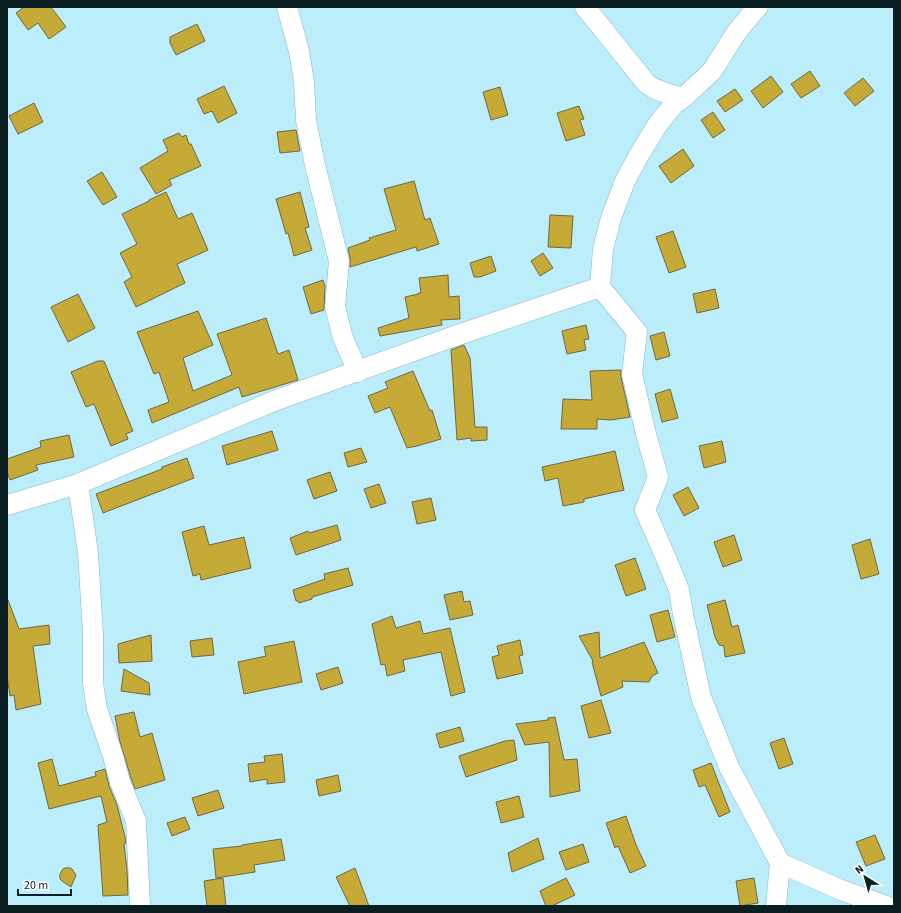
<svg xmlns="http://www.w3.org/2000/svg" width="901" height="913" font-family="'Source Sans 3',sans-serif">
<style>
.building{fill:#c5aa37;stroke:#706743}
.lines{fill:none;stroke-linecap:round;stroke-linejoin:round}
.minor-casing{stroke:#88b8c4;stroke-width:21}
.minor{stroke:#fff;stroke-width:20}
</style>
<rect width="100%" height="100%" fill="#bbedfa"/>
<g class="building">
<path d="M24,7H51L66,27L49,39L38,23L28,30L16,13Z"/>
<path d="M197,24L205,41L176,55L170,43V37Z"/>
<path d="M810,71L820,86L801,98L791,84Z"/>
<path d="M771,76L783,92L763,108L751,91Z"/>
<path d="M863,78L874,91L855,106L844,93Z"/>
<path d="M224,86L237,113L218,123L212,111L204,114L197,99Z"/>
<path d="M500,87L508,115L491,120L483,92Z"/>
<path d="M735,89L743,100L725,112L717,101Z"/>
<path d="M34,103L43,122L18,134L9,116Z"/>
<path d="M579,106L584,119L580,120L585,135L566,141L557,113Z"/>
<path d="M713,112L725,130L713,138L701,120Z"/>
<path d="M296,130L300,151L280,153L277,132Z"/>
<path d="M179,133L182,137L186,135L189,144H191L201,166L169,180L172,185L156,194L140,168L168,151L163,140Z"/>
<path d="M683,149L694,166L671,183L659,166Z"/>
<path d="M102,172L117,197L103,205L87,181Z"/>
<path d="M414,181L425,220L430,218L439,244L417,251L416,247L350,267V258L348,248L370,240L369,238L396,230L384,189Z"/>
<path d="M166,192L178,219L192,213L208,250L177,264L185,283L136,307L124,282L132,277L120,253L137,244L122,214L149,201V200Z"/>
<path d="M300,192L309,227L305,228L312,250L294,256L288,233L286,234L276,199Z"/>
<path d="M550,215L573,216L571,248L548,247Z"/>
<path d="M673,231L686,267L669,273L656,237Z"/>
<path d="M543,253L553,268L540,276L531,261Z"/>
<path d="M491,256L496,271L480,277H474L470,263Z"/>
<path d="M448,275L449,297L459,296L460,319L441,320L442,325L380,336L378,328L409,318L405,297L418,294V293H421L419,278Z"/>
<path d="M323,280L325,286L324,310L311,314L303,287Z"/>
<path d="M715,289L719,308L697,313L693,294Z"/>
<path d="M78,294L95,328L68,342L51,307Z"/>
<path d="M198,311L213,345L183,358L193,391L232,375L217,334L266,318L278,354L289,350L298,380L242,397L239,387L152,423L148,410L169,402L159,372L154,374L137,332Z"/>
<path d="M586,325L589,339L584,340L586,350L567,354L562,331Z"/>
<path d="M664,332L670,356L656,360L650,336Z"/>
<path d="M464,345L470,358L475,427H487V440L471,441V438L457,440L451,350Z"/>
<path d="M98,361H104L133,431L126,434L128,439L111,446L94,404L86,407L71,372Z"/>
<path d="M621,370V377L630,417L611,420L597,419V429H561L563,399L592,400L590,371Z"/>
<path d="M413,371L430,411L432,410L441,439L417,446L407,448L390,407L375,413L368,396L388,388L385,382Z"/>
<path d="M670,389L678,418L662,422L655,394Z"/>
<path d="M272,431L278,450L227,465L222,446Z"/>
<path d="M69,435L74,457L36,465L38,470L10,480L7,472V459L41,447L40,441Z"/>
<path d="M722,441L726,462L704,468L699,446Z"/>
<path d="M361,448L367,462L348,467L344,453Z"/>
<path d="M615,451L624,490L584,499V502L563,506L558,478L545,481L542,467Z"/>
<path d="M187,458L194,478L103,513L96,494L162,469V467Z"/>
<path d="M330,472L337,491L314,499L307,480Z"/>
<path d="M379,484L386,503L371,508L364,489Z"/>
<path d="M688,487L699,508L684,516L673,495Z"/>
<path d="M431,498L436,520L417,524L412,502Z"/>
<path d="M337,525L341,540L296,555L290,538L308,531L309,533Z"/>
<path d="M204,526L209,545L244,537L251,568L201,580L200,574L193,576L182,532Z"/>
<path d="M734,535L742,560L723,567L714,542Z"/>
<path d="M870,539L879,574L861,579L852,545Z"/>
<path d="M635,558L646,589L626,596L615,565Z"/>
<path d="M348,568L353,585L312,597V599L299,603L298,601H296L293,590L325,579L324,574Z"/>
<path d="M462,591L464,602L470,601L473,615L450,620L444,595Z"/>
<path d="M7,600H8L19,629L49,625L50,644L33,646L41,704L16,710L14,695L10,696L7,676Z"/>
<path d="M725,600L732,627L738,625L745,653L725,657L724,646L719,645L715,637L707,605Z"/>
<path d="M668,610L675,637L657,642L650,615Z"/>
<path d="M392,616L396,628L420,621L423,634L450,628L465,692L451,696L441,652L403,660L405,671L387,676L385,664L381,665L372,624Z"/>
<path d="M599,632L600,658L644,642L658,673L652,676L649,682L622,681L623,687L601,696L592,662L593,661L579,636Z"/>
<path d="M151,635L152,661L119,663L118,644Z"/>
<path d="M212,638L214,655L192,657L190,641Z"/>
<path d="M520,640L523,655L519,656L523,673L497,679L492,657L499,655L497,646Z"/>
<path d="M294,641L302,682L244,694L238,662L266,656L264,647Z"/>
<path d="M338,667L343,683L321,690L316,674Z"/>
<path d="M124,669L149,683L150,695L121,691Z"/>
<path d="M601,700L611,733L589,738L581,706Z"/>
<path d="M134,712L140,737L152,733L165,780L135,789L131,778L120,742L115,716Z"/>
<path d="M555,717L564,760L577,759L580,791L550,797L549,742L525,745L516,724L548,720V718Z"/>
<path d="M460,727L464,741L440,748L436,734Z"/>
<path d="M784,738L793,764L779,769L770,743Z"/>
<path d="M514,740L517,760L466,777L459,756L505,741Z"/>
<path d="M282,754L285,782L267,784V779L250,782L248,764L265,762L264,756Z"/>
<path d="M52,759L59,786L96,776L95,772L105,769L109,786L117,805L125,837L126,843L124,844L127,869L128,895L103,896L98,825L107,822L101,796L49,809L38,763Z"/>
<path d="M711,763L730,812L719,817L705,785L699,787L693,770Z"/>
<path d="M338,775L341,791L319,796L316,780Z"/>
<path d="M218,790L224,808L198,816L192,798Z"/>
<path d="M519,796L524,817L501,823L496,802Z"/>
<path d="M626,816L636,845L646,866L630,873L618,846L615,848L606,823Z"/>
<path d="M185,817L190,829L172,836L167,823Z"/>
<path d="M875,835L885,859L866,866L856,842Z"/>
<path d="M538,838L544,859L512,872L508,853Z"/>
<path d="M281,839L285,860L254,865L255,872L216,878L213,849L242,846V845Z"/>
<path d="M583,844L589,862L566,870L559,852Z"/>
<path d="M65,868H70L72,869L76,875L71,887L62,881L60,879V874L63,869Z"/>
<path d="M355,868L369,906H350L336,877Z"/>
<path d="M223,878L226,906H207L204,881Z"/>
<path d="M566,878L575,895L552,906H546L540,891Z"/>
<path d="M754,878L758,903L740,906L736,881Z"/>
</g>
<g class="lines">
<g class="minor-casing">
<g id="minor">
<path d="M287,7L299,51L304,82L306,120L315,165L339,261L335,307L343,338L358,372"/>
<path d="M585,7L647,84C658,92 670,94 683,98"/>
<path d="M758,7L753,12L736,33L712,71L683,98L674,104L658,124L639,155L625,181L611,218L603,249L600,287L637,332L632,374L646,434L658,477L645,510L666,558L679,590L683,614L701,697L729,767L780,863L776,906"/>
<path d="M7,505L78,484"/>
<path d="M780,863L841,890L886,906"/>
<path d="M140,906L136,821L120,782L113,756L97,709L93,683V634L88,553L78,484L274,401L452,337L600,287"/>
</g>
</g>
<use href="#minor" class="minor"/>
</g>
<rect width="901" height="913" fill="none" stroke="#0b1f23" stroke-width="16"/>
<g transform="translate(865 877) rotate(323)" stroke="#ffffff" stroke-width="3" paint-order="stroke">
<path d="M0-3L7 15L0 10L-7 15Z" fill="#0b1f23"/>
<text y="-6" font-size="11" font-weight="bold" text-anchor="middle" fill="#0b1f23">N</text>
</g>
<path d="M18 889v6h53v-6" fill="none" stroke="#0b1f23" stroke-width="2"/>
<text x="24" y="889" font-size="12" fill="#0b1f23" stroke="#ffffff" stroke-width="3" paint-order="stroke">20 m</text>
</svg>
